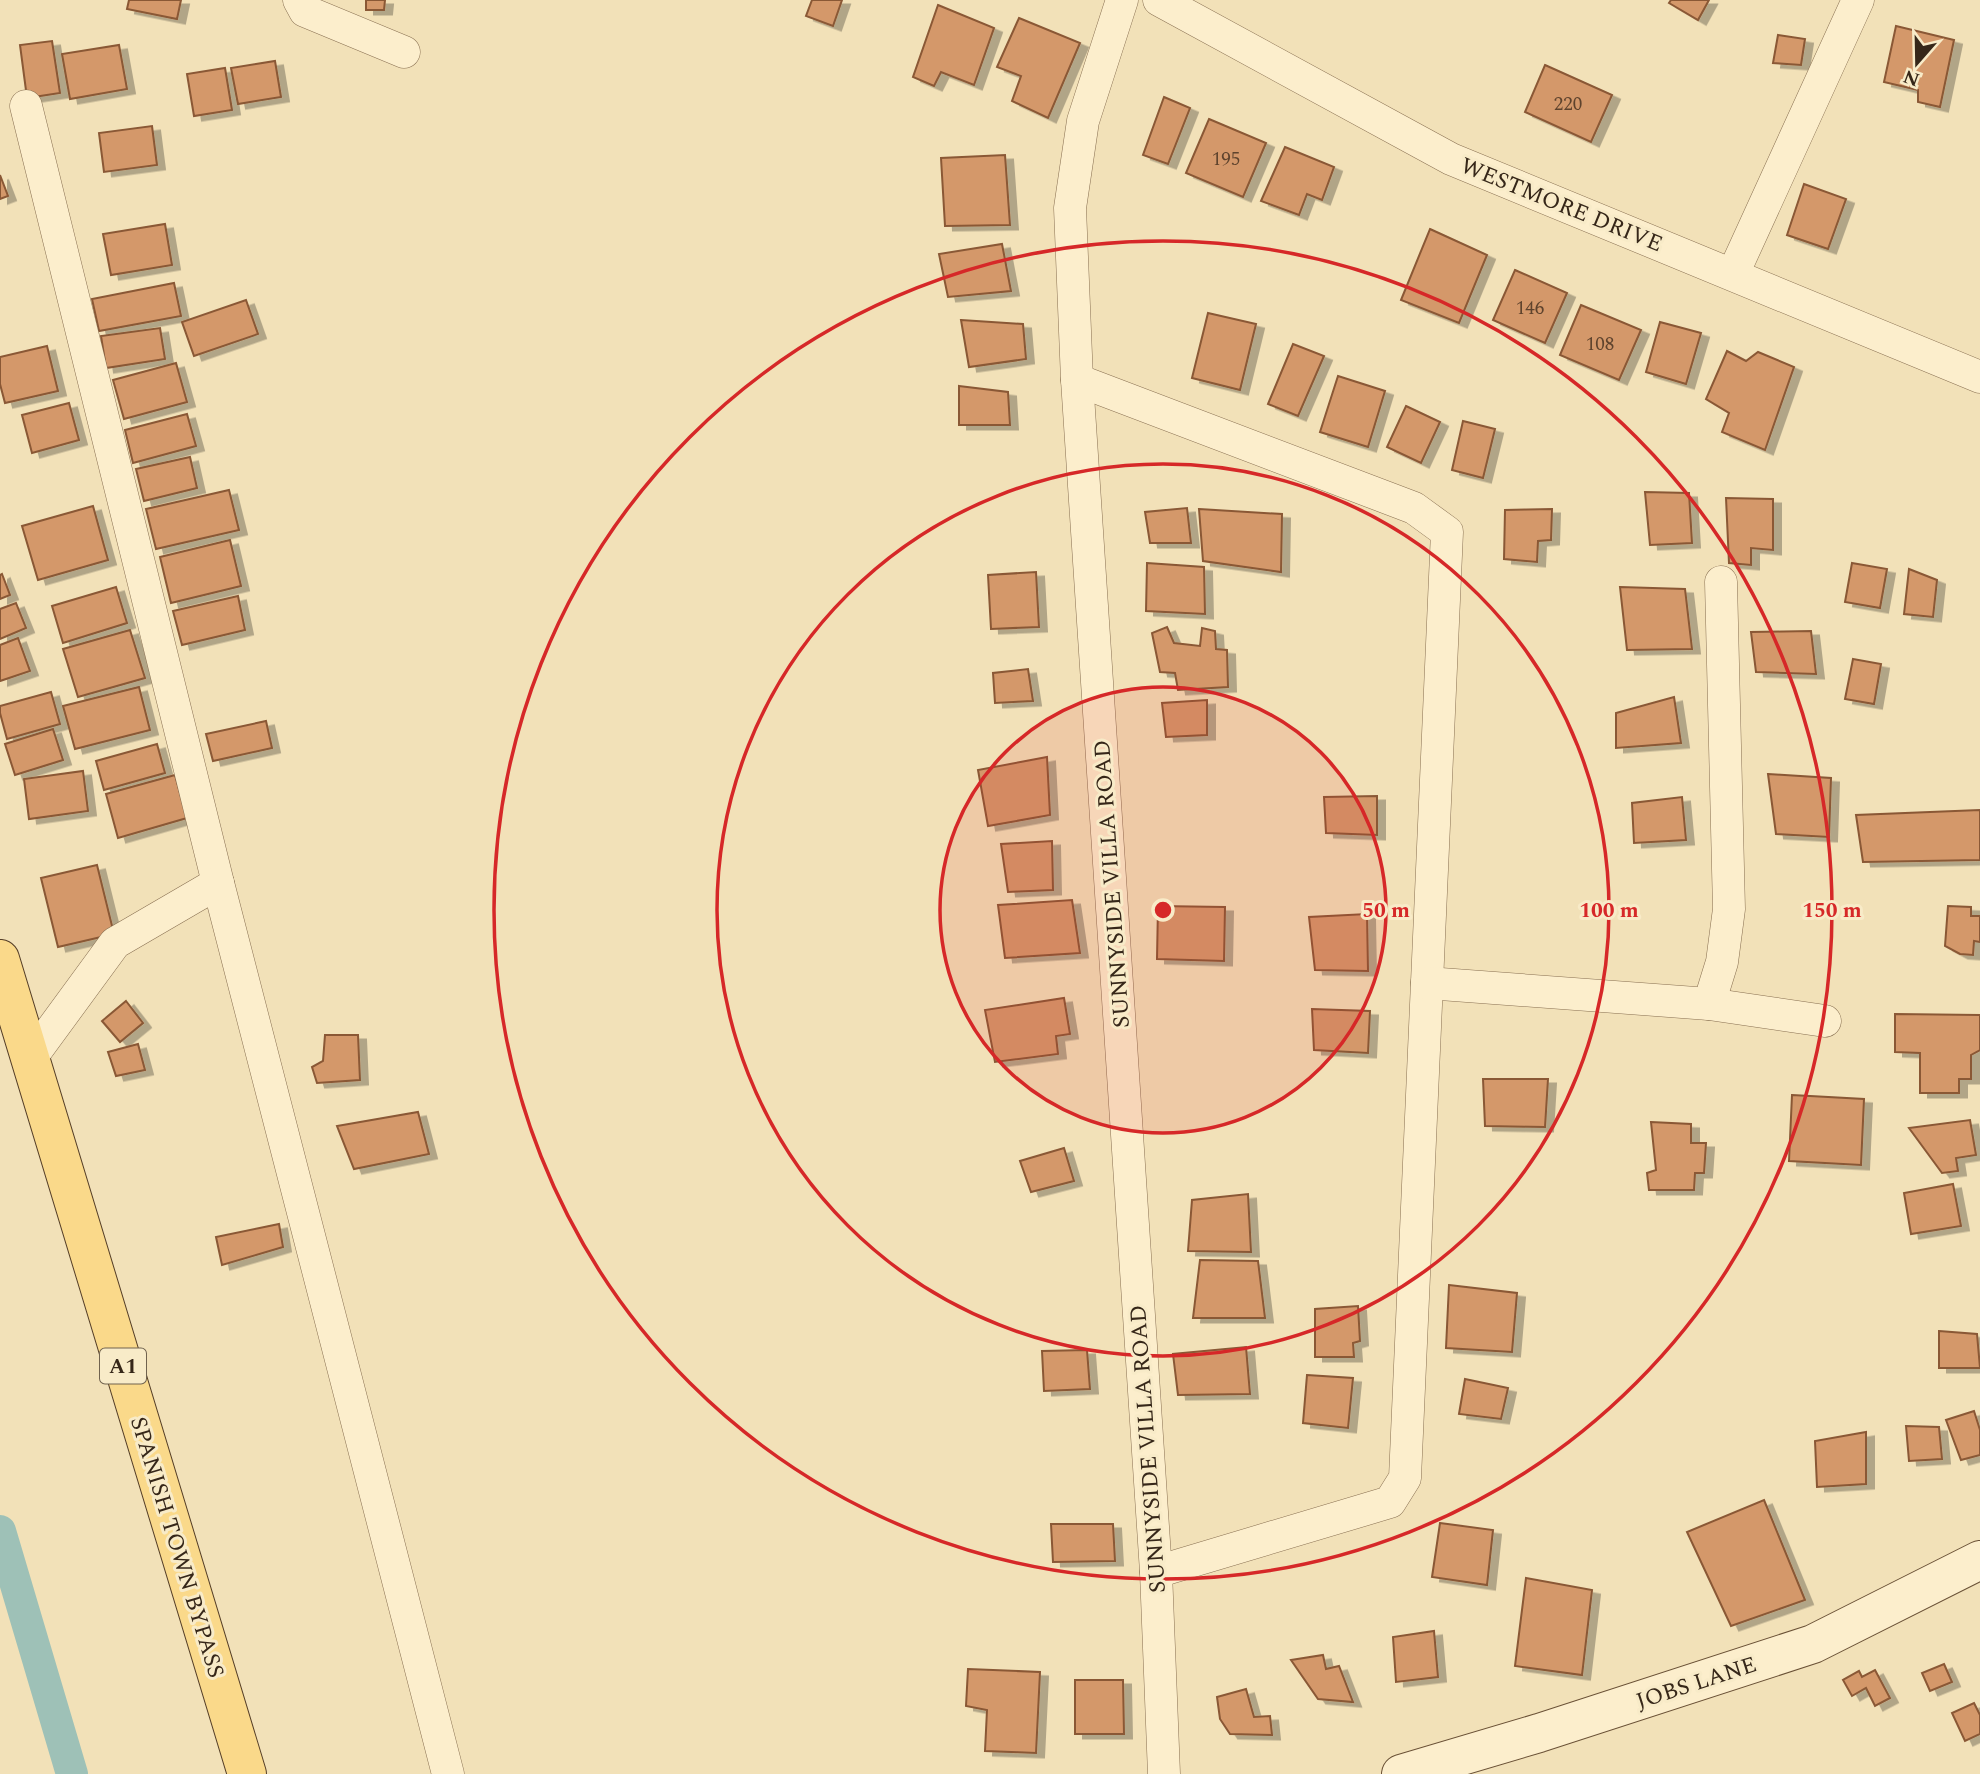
<svg xmlns="http://www.w3.org/2000/svg" width="1980" height="1774" viewBox="0 0 1980 1774" font-family="Spectral,serif">
	<style>
		.lines { fill: none; stroke-linecap: round; stroke-linejoin: round }
		.canal { stroke: #9ec1b7; stroke-width: 32 }
		.building { fill: #d4986a; stroke: #8a5836; stroke-width: 2; filter: url(#shadow) }
		.street-casing { stroke: #897052; stroke-width: 33 }
		.secondary-casing { stroke: #6a5136; stroke-width: 40 }
		.primary-casing { stroke: #553e27; stroke-width: 40 }
		.street { stroke: #fceecc; stroke-width: 32 }
		.secondary { stroke: #fceecc; stroke-width: 38 }
		.primary { stroke: #fad98a; stroke-width: 38 }
		.ring { fill: none; stroke: #d62828; stroke-width: 3.5 }
		.labels { text-anchor: middle; stroke-width: 6; stroke-linejoin: round; paint-order: stroke }
		.number-label { font-size: 19px; fill: #5e432d }
		.shield { fill: #f8ebc8; stroke: #70624e; stroke-width: 2 }
		.shield-label { font-size: 21px; font-weight: bold; fill: #362719 }
		.street-label { font-size: 23px; fill: #362719; stroke: #f8ebc8 }
		.centre { fill: #d62828; stroke: #f8ebc8; stroke-width: 3.5 }
		.ring-label { font-size: 21px; text-anchor: middle; font-weight: bold; fill: #d62828; stroke: #f8ebc8; stroke-width: 6; stroke-linejoin: round; paint-order: stroke }
	</style>
	<defs>
		<filter id="shadow"><feDropShadow dx="8" dy="4.5" stdDeviation="0" flood-color="#0004"/></filter>
	</defs>
	<rect width="100%" height="100%" fill="#f2e1b8"/>
	<g class="lines">
		<polyline class="canal" points="0,1531 72,1774"/>
	</g>
	<g class="building">
		<polygon points="129,0 181,0 177,19 127,9"/>
		<polygon points="366,0 385,0 384,10 366,10"/>
		<polygon points="812,0 842,0 833,26 806,16"/>
		<polygon points="1671,0 1709,0 1698,20 1669,3"/>
		<polygon points="938,5 994,28 974,85 941,72 934,86 913,77"/>
		<polygon points="1019,18 1080,43 1048,118 1012,101 1021,76 997,67"/>
		<polygon points="1896,26 1954,40 1940,107 1918,102 1918,90 1884,82"/>
		<polygon points="1778,35 1805,39 1801,65 1773,63"/>
		<polygon points="52,41 60,93 27,98 20,45"/>
		<polygon points="119,45 127,89 70,99 62,54"/>
		<polygon points="275,61 281,97 238,104 231,68"/>
		<polygon points="1545,65 1612,95 1591,142 1525,112"/>
		<polygon points="225,68 232,110 194,116 187,74"/>
		<polygon points="1164,97 1190,108 1168,164 1143,155"/>
		<polygon points="1209,119 1266,143 1243,197 1186,173"/>
		<polygon points="152,126 157,165 104,172 99,133"/>
		<polygon points="1285,147 1334,167 1322,200 1307,194 1299,215 1261,201"/>
		<polygon points="1005,155 1010,225 945,226 941,158"/>
		<polygon points="0,175 8,196 0,199"/>
		<polygon points="1804,184 1846,199 1828,249 1787,235"/>
		<polygon points="165,224 172,265 111,275 103,234"/>
		<polygon points="1430,229 1487,255 1459,323 1401,300"/>
		<polygon points="1002,244 1011,291 948,297 939,254"/>
		<polygon points="1515,270 1567,293 1545,343 1493,320"/>
		<polygon points="174,283 181,316 99,331 92,299"/>
		<polygon points="246,300 258,334 194,356 182,322"/>
		<polygon points="1581,305 1641,330 1619,380 1560,355"/>
		<polygon points="1208,313 1256,324 1240,390 1192,378"/>
		<polygon points="961,320 1023,324 1026,359 969,367"/>
		<polygon points="1660,322 1701,333 1686,384 1646,372"/>
		<polygon points="160,328 165,359 106,368 101,336"/>
		<polygon points="1293,344 1324,356 1298,416 1268,404"/>
		<polygon points="47,346 58,391 5,403 0,384 0,357"/>
		<polygon points="1727,351 1746,361 1758,352 1794,367 1765,450 1722,432 1729,413 1706,399"/>
		<polygon points="176,363 187,402 124,419 113,380"/>
		<polygon points="1338,376 1385,391 1368,447 1320,432"/>
		<polygon points="959,386 1008,392 1010,425 959,425"/>
		<polygon points="69,403 79,440 32,453 22,415"/>
		<polygon points="1406,406 1440,422 1421,463 1387,447"/>
		<polygon points="187,414 196,446 133,463 125,430"/>
		<polygon points="1463,421 1495,429 1483,478 1452,470"/>
		<polygon points="190,457 197,488 144,501 136,469"/>
		<polygon points="229,490 239,530 156,549 146,509"/>
		<polygon points="1645,492 1689,493 1692,543 1650,545"/>
		<polygon points="1726,498 1773,499 1773,550 1751,548 1751,565 1729,563"/>
		<polygon points="93,506 108,560 38,580 22,526"/>
		<polygon points="1187,508 1191,543 1150,543 1145,512"/>
		<polygon points="1199,509 1282,514 1281,572 1203,561"/>
		<polygon points="1552,509 1551,540 1538,541 1537,562 1504,559 1505,510"/>
		<polygon points="230,540 241,586 171,603 160,557"/>
		<polygon points="1147,563 1204,567 1205,614 1146,611"/>
		<polygon points="1852,563 1887,569 1880,608 1845,602"/>
		<polygon points="1909,569 1937,580 1933,617 1904,614"/>
		<polygon points="1036,572 1039,627 991,629 988,575"/>
		<polygon points="2,574 10,595 0,599 0,575"/>
		<polygon points="116,587 127,623 63,643 52,606"/>
		<polygon points="1620,587 1685,589 1692,649 1627,650"/>
		<polygon points="238,596 245,630 182,645 173,611"/>
		<polygon points="16,603 26,628 0,639 0,609"/>
		<polygon points="1167,627 1174,643 1200,646 1202,628 1215,631 1216,649 1227,650 1228,687 1178,690 1175,673 1160,672 1152,633"/>
		<polygon points="130,630 145,678 78,697 63,649"/>
		<polygon points="1811,631 1816,674 1756,672 1751,632"/>
		<polygon points="18,638 30,671 0,681 0,645"/>
		<polygon points="1853,659 1881,664 1874,704 1845,699"/>
		<polygon points="1028,669 1033,701 995,703 993,673"/>
		<polygon points="139,687 150,730 75,749 63,706"/>
		<polygon points="51,692 60,724 7,739 0,713 0,706"/>
		<polygon points="1674,697 1681,743 1616,748 1616,713"/>
		<polygon points="1207,700 1207,735 1166,737 1162,703"/>
		<polygon points="266,721 272,748 213,761 206,734"/>
		<polygon points="53,729 63,760 15,775 5,744"/>
		<polygon points="157,744 165,773 104,790 96,761"/>
		<polygon points="1047,757 1050,815 988,826 978,770"/>
		<polygon points="83,771 88,811 29,819 24,779"/>
		<polygon points="1768,774 1831,778 1829,837 1776,834"/>
		<polygon points="175,775 187,818 118,838 106,794"/>
		<polygon points="1377,796 1377,835 1326,833 1324,797"/>
		<polygon points="1682,797 1686,840 1634,843 1632,803"/>
		<polygon points="1980,810 1980,860 1863,862 1856,815"/>
		<polygon points="1052,841 1053,890 1008,892 1001,844"/>
		<polygon points="97,865 114,934 58,947 41,878"/>
		<polygon points="1072,900 1080,953 1005,958 998,905"/>
		<polygon points="1158,906 1225,907 1224,961 1157,959"/>
		<polygon points="1948,906 1971,907 1971,916 1980,916 1980,942 1974,941 1973,955 1960,954 1945,946"/>
		<polygon points="1367,914 1368,971 1315,970 1309,917"/>
		<polygon points="1064,998 1070,1034 1056,1036 1058,1054 995,1062 985,1010"/>
		<polygon points="126,1001 143,1023 120,1042 102,1021"/>
		<polygon points="1312,1009 1370,1011 1368,1053 1314,1050"/>
		<polygon points="1895,1014 1980,1015 1980,1050 1971,1055 1971,1079 1959,1079 1959,1093 1920,1093 1920,1053 1895,1052"/>
		<polygon points="325,1035 358,1035 360,1080 317,1083 312,1067 323,1061"/>
		<polygon points="138,1044 145,1070 116,1076 108,1052"/>
		<polygon points="1483,1079 1548,1079 1545,1127 1485,1126"/>
		<polygon points="1792,1095 1864,1099 1861,1165 1789,1161"/>
		<polygon points="418,1112 429,1154 354,1169 337,1126"/>
		<polygon points="1970,1120 1976,1155 1956,1158 1958,1171 1942,1173 1909,1128"/>
		<polygon points="1651,1122 1691,1124 1691,1143 1706,1143 1704,1173 1695,1173 1694,1190 1649,1190 1647,1173 1656,1170"/>
		<polygon points="1064,1148 1074,1181 1031,1192 1020,1161"/>
		<polygon points="1953,1184 1961,1226 1911,1234 1904,1193"/>
		<polygon points="1248,1194 1251,1252 1188,1251 1192,1200"/>
		<polygon points="279,1224 283,1247 222,1265 216,1237"/>
		<polygon points="1200,1260 1258,1261 1265,1318 1193,1318"/>
		<polygon points="1449,1285 1517,1293 1512,1352 1446,1348"/>
		<polygon points="1358,1306 1360,1341 1353,1343 1354,1357 1315,1357 1315,1309"/>
		<polygon points="1939,1331 1977,1334 1980,1368 1939,1368"/>
		<polygon points="1246,1347 1250,1394 1178,1395 1173,1354"/>
		<polygon points="1087,1350 1090,1389 1044,1391 1042,1351"/>
		<polygon points="1307,1375 1353,1378 1348,1428 1303,1423"/>
		<polygon points="1465,1379 1508,1388 1501,1419 1459,1414"/>
		<polygon points="1974,1411 1980,1430 1980,1455 1961,1460 1946,1420"/>
		<polygon points="1906,1426 1939,1427 1942,1459 1909,1461"/>
		<polygon points="1866,1432 1866,1484 1817,1487 1815,1441"/>
		<polygon points="1764,1500 1805,1600 1731,1626 1687,1532"/>
		<polygon points="1440,1523 1493,1530 1487,1585 1432,1577"/>
		<polygon points="1051,1524 1113,1524 1115,1561 1053,1562"/>
		<polygon points="1526,1578 1592,1590 1582,1675 1515,1666"/>
		<polygon points="1434,1631 1438,1677 1396,1682 1393,1637"/>
		<polygon points="1323,1655 1326,1669 1339,1666 1353,1702 1318,1699 1291,1660"/>
		<polygon points="1944,1664 1952,1682 1930,1691 1922,1673"/>
		<polygon points="968,1669 1040,1672 1036,1753 985,1751 987,1710 966,1706"/>
		<polygon points="1875,1670 1890,1698 1875,1706 1866,1688 1852,1696 1843,1680 1859,1671 1862,1677"/>
		<polygon points="1075,1680 1123,1680 1124,1734 1075,1734"/>
		<polygon points="1246,1689 1254,1717 1270,1716 1272,1735 1230,1734 1220,1719 1217,1697"/>
		<polygon points="1974,1703 1980,1715 1980,1734 1965,1741 1952,1713"/>
	</g>
	<g class="lines">
		<g class="street-casing">
			<g id="street">
				<polyline points="299,0 305,11 404,52"/>
				<polyline points="1122,0 1083,121 1070,208 1077,380 1156,1572 1164,1774"/>
				<polyline points="1159,0 1451,159 1980,377"/>
				<polyline points="26,106 218,883 448,1774"/>
				<polyline points="1733,274 1858,0"/>
				<polyline points="1077,380 1414,508 1447,532 1405,1478 1390,1502 1156,1572"/>
				<polyline points="1427,983 1709,1004 1825,1021"/>
				<polyline points="1709,1004 1722,962 1729,909 1721,582"/>
				<polyline points="30,1059 115,943 218,883"/>
			</g>
		</g>
		<g class="secondary-casing">
			<polyline id="secondary" points="1401,1774 1539,1733 1813,1644 1980,1560"/>
		</g>
		<g class="primary-casing">
			<polyline id="primary" points="0,959 247,1774"/>
		</g>
		<use href="#street" class="street"/>
		<use href="#secondary" class="secondary"/>
		<use href="#primary" class="primary"/>
	</g>
	<circle cx="1163" cy="910" r="223" fill="#d62828" fill-opacity=".12"/>
	<g class="ring">
		<circle cx="1163" cy="910" r="223"/>
		<circle cx="1163" cy="910" r="446"/>
		<circle cx="1163" cy="910" r="669"/>
	</g>
	<g class="labels">
		<g class="number-label">
			<text x="1568" y="110">220</text>
			<text x="1226" y="165">195</text>
			<text x="1530" y="314">146</text>
			<text x="1600" y="350">108</text>
		</g>
		<rect class="shield" x="100" y="1348.5" width="46" height="35" rx="5"/>
		<g class="shield-label">
			<text x="123" y="1373">A1</text>
		</g>
		<g class="street-label">
			<text transform="translate(1562 204) rotate(22)" y="8">WESTMORE DRIVE</text>
			<text transform="translate(1111 884) rotate(-94)" y="8">SUNNYSIDE VILLA ROAD</text>
			<text transform="translate(1147 1449) rotate(-94)" y="8">SUNNYSIDE VILLA ROAD</text>
			<text transform="translate(178 1547) rotate(73)" y="8">SPANISH TOWN BYPASS</text>
			<text transform="translate(1696 1682) rotate(-18)" y="8">JOBS LANE</text>
		</g>
	</g>
	<circle cx="1163" cy="910" r="10" class="centre"/>
	<g class="ring-label">
		<text x="1386" y="917">50 m</text>
		<text x="1609" y="917">100 m</text>
		<text x="1832" y="917">150 m</text>
	</g>
	<g transform="translate(1917 63) rotate(200)" stroke="#f8ebc8" stroke-width="5" paint-order="stroke">
	<path d="M0-5L12 26L0 18L-12 26Z" fill="#362719"/>
	<text y="-10" font-size="19" font-weight="bold" text-anchor="middle" fill="#362719">N</text>
	</g>
</svg>
